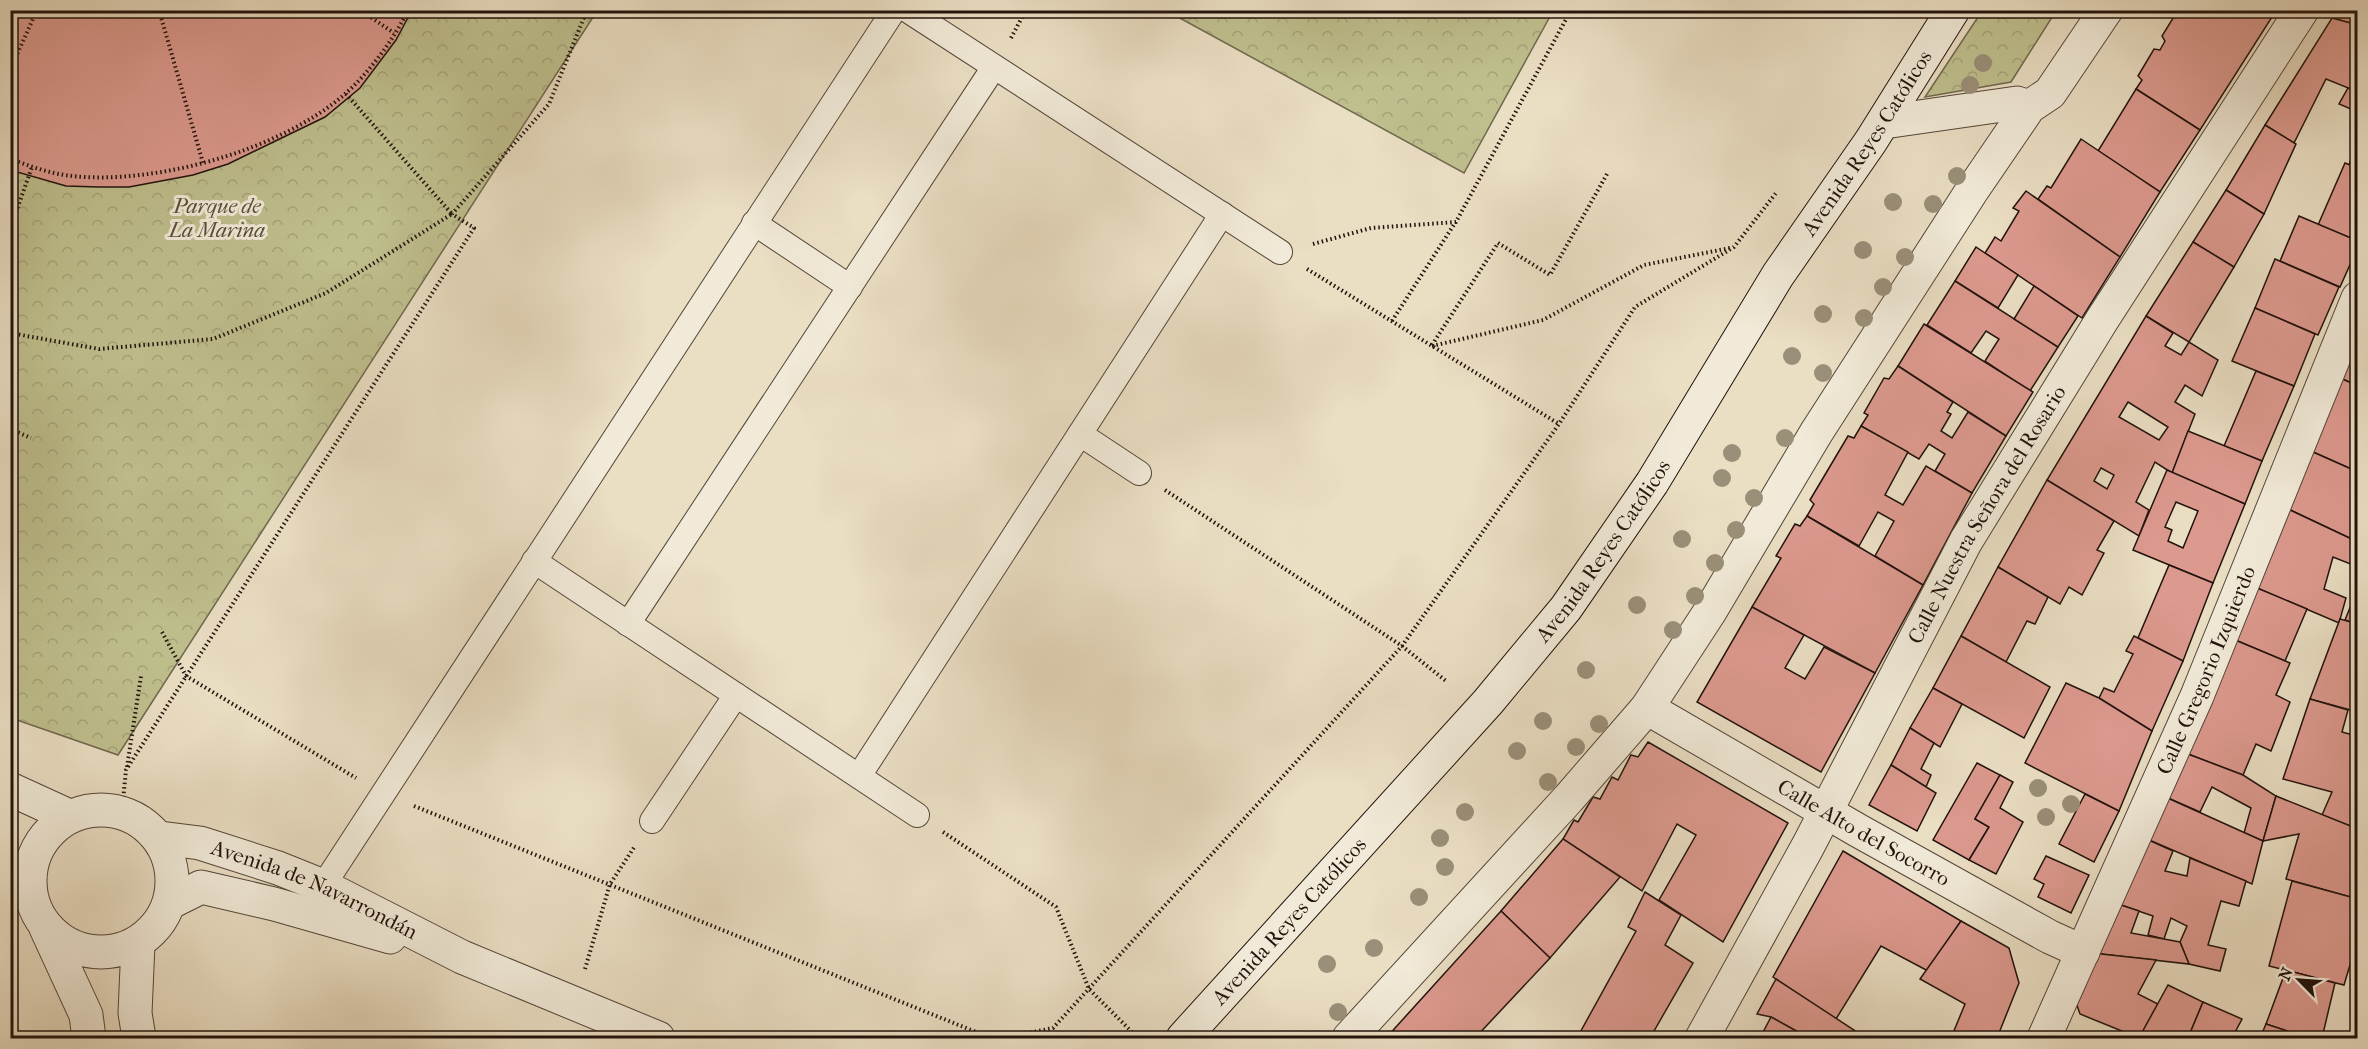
<svg xmlns="http://www.w3.org/2000/svg" width="2368" height="1049" viewBox="0 0 2368 1049" font-family="'IM FELL French Canon',serif">
	<style>
		.forest { fill: url(#forest-crowns); stroke: #70694e; stroke-width: 1.5 }
		.building { fill: #dc998e; stroke: #22130d; stroke-width: 1.5; fill-rule: evenodd }
		.lines { fill: none; stroke-linecap: round; stroke-linejoin: round }
		.lane-casing { stroke: #54463a; stroke-width: 26 }
		.street-casing { stroke: #54463a; stroke-width: 35 }
		.secondary-casing { stroke: #22130d; stroke-width: 35 }
		.path { stroke: #22130d; stroke-width: 4; stroke-dasharray: 1.5 3; stroke-linecap: butt }
		.lane { stroke: #f1ead8; stroke-width: 24 }
		.street { stroke: #f1ead8; stroke-width: 33 }
		.secondary { stroke: #f1ead8; stroke-width: 33 }
		.tree { fill: #9a8f78 }
		.labels { text-anchor: middle; stroke-width: 6; stroke-linejoin: round; paint-order: stroke }
		.street-label { font-size: 21px; fill: #22130d; stroke: #f1ead8 }
		.park-label { font-size: 21px; font-style: italic; fill: #594f3a; stroke: #f1ead8 }
	</style>
	<defs>
		<pattern id="forest-crowns" width="20" height="18" patternUnits="userSpaceOnUse" patternTransform="scale(1.5)"><rect width="20" height="18" fill="#bfbf8e"/><path d="M2 6a3 3 0 1 1 6 0M12 15a3 3 0 1 1 6 0" fill="none" stroke="#a4a379"/></pattern>
	</defs>
	<rect width="100%" height="100%" fill="#eadec3"/>
	<filter id="stains"><feTurbulence type="fractalNoise" baseFrequency=".00333" numOctaves="4"/><feColorMatrix values="0 0 0 0 .2 0 0 0 0 .09 0 0 0 0 .02 0 0 0 .5 -.17"/></filter>
	<radialGradient id="worn" r=".72"><stop offset=".6" stop-color="#630" stop-opacity="0"/><stop offset="1" stop-color="#630" stop-opacity=".3"/></radialGradient>
	<g class="forest">
		<polygon points="11,11 597,11 118,755 11,718"/>
		<polygon points="1167,11 1553,11 1464,173"/>
		<polygon points="1982,11 2056,11 2011,82 1925,97"/>
	</g>
	<g class="building">
		<polygon points="10,10 412,10 396,40 360,88 325,117 228,164 193,175 129,187 99,187 66,186 10,170"/>
		<polygon points="2178,10 2261,10 2272,17 2200,130 2136,89 2142,80 2138,76 2154,49 2160,50 2165,41 2162,36"/>
		<polygon points="2262,10 2276,10 2272,17"/>
		<polygon points="2338,10 2358,10 2358,25 2332,18"/>
		<polygon points="2332,18 2358,25 2358,61 2352,74 2358,77 2358,92 2326,79 2294,143 2265,125"/>
		<polygon points="2348,88 2358,92 2358,112 2339,104"/>
		<polygon points="2136,89 2200,130 2160,192 2098,151"/>
		<polygon points="2265,125 2296,144 2264,214 2226,190"/>
		<polygon points="2358,136 2358,168 2349,165"/>
		<polygon points="2081,139 2160,192 2120,257 2038,199 2047,186 2051,188"/>
		<polygon points="2345,163 2358,168 2358,241 2318,225"/>
		<polygon points="2226,190 2264,214 2234,267 2193,242"/>
		<polygon points="2026,191 2120,257 2082,318 1985,253 1995,237 2001,241 2019,211 2013,208"/>
		<polygon points="2299,216 2358,241 2358,247 2340,287 2280,261"/>
		<polygon points="2193,242 2234,267 2189,342 2146,316"/>
		<polygon points="1976,247 2018,275 1998,308 1955,281"/>
		<polygon points="2275,259 2339,287 2318,335 2255,308"/>
		<polygon points="1955,281 2058,347 2030,391 1985,361 1999,339 1986,331 1971,353 1927,325"/>
		<polygon points="2034,286 2078,316 2058,347 2014,319"/>
		<polygon points="2255,308 2315,334 2294,386 2232,361"/>
		<polygon points="2358,313 2358,386 2338,377"/>
		<path d="M2146,316L2173,333L2165,346L2181,355L2189,342L2218,360L2202,396L2185,385L2175,402L2195,414L2172,473L2155,462L2136,502L2149,510L2139,536L2047,480ZM2128,402L2168,427L2159,440L2119,417ZM2101,468L2114,475L2107,489L2094,481Z"/>
		<polygon points="1924,324 2033,392 2006,436 1898,366"/>
		<polygon points="1898,366 1953,402 1947,412 1951,414 1941,431 1952,438 1968,412 2006,436 1972,493 1935,471 1945,454 1929,444 1919,459 1861,426 1868,415 1864,413 1884,378 1889,379"/>
		<polygon points="2256,371 2294,386 2262,461 2224,446"/>
		<polygon points="2338,377 2358,386 2358,472 2313,452"/>
		<polygon points="1861,426 1908,452 1885,495 1903,505 1926,466 1972,493 1923,585 1875,556 1894,521 1878,512 1859,546 1807,516 1814,504 1810,500 1848,436 1854,438"/>
		<polygon points="2188,431 2262,461 2245,504 2172,473"/>
		<polygon points="2313,452 2358,472 2358,542 2288,509"/>
		<path d="M2167,470L2245,504L2213,583L2133,550ZM2176,502L2198,511L2183,548L2168,541L2172,530L2165,527Z"/>
		<polygon points="2047,480 2114,521 2097,550 2104,553 2082,595 2069,587 2060,604 1998,567"/>
		<polygon points="2288,509 2358,542 2358,567 2333,557 2324,589 2346,598 2339,623 2250,585"/>
		<polygon points="1807,516 1923,585 1875,673 1752,607 1781,558 1776,556 1795,524 1800,526"/>
		<polygon points="2169,565 2213,583 2183,661 2138,638"/>
		<polygon points="1998,567 2048,597 2035,624 2027,621 2006,662 1961,636"/>
		<polygon points="2250,585 2307,609 2285,661 2228,637"/>
		<polygon points="2358,588 2358,624 2345,620"/>
		<polygon points="1752,607 1804,635 1785,668 1805,679 1824,647 1875,673 1821,772 1697,702"/>
		<polygon points="2340,619 2358,624 2358,712 2310,699"/>
		<polygon points="1961,636 2050,687 2024,738 1933,688"/>
		<polygon points="2134,636 2183,661 2152,731 2099,698 2104,688 2114,692 2133,654 2126,651"/>
		<polygon points="2228,637 2290,663 2276,695 2290,702 2271,751 2256,744 2243,775 2180,751"/>
		<polygon points="2066,683 2099,698 2152,731 2119,811 2025,763"/>
		<polygon points="1933,688 1962,704 1940,747 1910,728"/>
		<polygon points="2310,699 2348,710 2342,732 2353,735 2358,722 2358,829 2322,815 2332,792 2283,779"/>
		<polygon points="1910,728 1934,743 1921,769 1931,775 1926,787 1891,765"/>
		<polygon points="1648,742 1788,823 1723,942 1659,900 1696,835 1677,824 1642,891 1563,839 1574,820 1578,822 1593,797 1600,799 1612,777 1618,780 1631,755 1638,757"/>
		<polygon points="2180,751 2243,775 2276,796 2263,841 2244,833 2251,808 2212,787 2200,812 2161,795"/>
		<polygon points="1977,763 2000,775 1975,819 1989,827 1969,860 1933,840"/>
		<polygon points="1891,765 1936,793 1917,831 1869,805"/>
		<polygon points="2000,775 2013,782 2000,808 2023,822 1996,874 1969,860 1989,827 1975,819"/>
		<polygon points="2085,794 2119,811 2094,862 2059,844"/>
		<polygon points="2161,795 2263,841 2252,884 2142,837"/>
		<polygon points="2276,796 2358,829 2358,899 2286,879 2299,834 2263,841"/>
		<polygon points="2142,837 2173,851 2165,871 2187,876 2190,858 2246,881 2239,906 2221,901 2208,945 2226,949 2220,971 2189,964 2180,942 2187,926 2171,918 2164,939 2148,935 2153,916 2115,903"/>
		<polygon points="1563,839 1620,877 1550,958 1501,911"/>
		<polygon points="1843,851 1961,921 1928,971 1881,946 1836,1019 1773,977"/>
		<polygon points="2046,856 2089,875 2071,913 2038,897 2044,884 2034,879"/>
		<polygon points="2292,881 2358,899 2358,938 2344,985 2269,966"/>
		<polygon points="1645,892 1681,915 1665,945 1693,963 1650,1038 1577,1038 1636,931 1628,927"/>
		<polygon points="2115,903 2139,911 2131,933 2180,942 2189,964 2092,953"/>
		<polygon points="1501,911 1550,958 1475,1038 1386,1038"/>
		<polygon points="1961,921 2009,948 2019,983 1997,1038 1951,1038 1965,1004 1920,979"/>
		<polygon points="2092,953 2156,960 2138,994 2158,1004 2139,1038 2080,1014 2073,994"/>
		<polygon points="2286,970 2335,983 2322,1038 2308,1038 2266,1024"/>
		<polygon points="1776,979 1857,1032 1854,1038 1809,1038 1771,1017 1757,1014"/>
		<polygon points="2168,985 2203,1002 2188,1038 2139,1038"/>
		<polygon points="2203,1002 2242,1019 2232,1038 2188,1038"/>
		<polygon points="10,1005 16,1038 10,1038"/>
		<polygon points="1771,1017 1809,1038 1760,1038"/>
		<polygon points="2266,1024 2308,1038 2260,1038"/>
		<polygon points="459,1035 481,1038 458,1038"/>
	</g>
	<g class="lines">
		<g class="lane-casing">
			<g id="lane">
				<polyline points="907,10 1280,252"/>
				<polyline points="754,223 850,287"/>
				<polyline points="1080,434 1139,473"/>
				<polyline points="534,561 917,815"/>
				<polyline points="628,624 994,67"/>
				<polyline points="859,776 1222,214"/>
				<polyline points="652,821 736,695"/>
				<polyline points="323,886 894,10"/>
			</g>
		</g>
		<g class="street-casing">
			<g id="street">
				<polyline points="1884,122 2017,103 2029,107"/>
				<path id="s1" d="M1647,708L1859,831L2050,937L2083,952"/>
				<polyline points="10,789 69,816"/>
				<circle cx="101" cy="881" r="71"/>
				<path id="s2" d="M160,838L200,843L278,868L323,886L462,957L658,1038"/>
				<polyline points="171,902 201,887 274,904 390,937"/>
				<polyline points="46,928 86,1015 89,1038"/>
				<polyline points="138,944 135,1013 139,1038"/>
				<polyline points="1349,1038 1569,798 1647,708 1709,613 1816,433 1971,192 2029,107 2050,93 2106,10"/>
				<path id="s3" d="M1702,1038L1808,846L1966,541L2102,320L2302,10"/>
				<path id="s4" d="M2044,1038L2197,696L2358,298"/>
			</g>
		</g>
		<g class="secondary-casing">
			<g id="secondary">
				<path id="s5" d="M1183,1038L1488,702L1566,608L1652,483L1778,275L1871,141L1953,10"/>
			</g>
		</g>
		<g class="path">
			<polyline points="159,10 203,163"/>
			<polyline points="360,10 394,33"/>
			<polyline points="1011,38 1026,10"/>
			<polyline points="10,70 37,10"/>
			<path d="M10,159C30,166 51,174 72,176C156,185 281,150 345,94C368,74 395,38 408,10"/>
			<polyline points="10,229 32,167"/>
			<polyline points="1313,244 1371,228 1456,222 1571,10"/>
			<polyline points="1307,269 1559,424"/>
			<polyline points="1392,321 1455,223"/>
			<polyline points="10,333 99,349 213,339 326,293 452,214 346,94"/>
			<polyline points="1432,345 1498,243 1550,275 1607,174"/>
			<polyline points="1432,346 1543,320 1644,265 1730,248"/>
			<polyline points="10,429 31,438"/>
			<polyline points="1165,490 1402,646 1446,681"/>
			<polyline points="162,632 186,676 356,778"/>
			<polyline points="127,767 141,676"/>
			<polyline points="414,806 991,1038"/>
			<polyline points="122,811 126,770 474,228 452,214 549,104 587,10"/>
			<polyline points="943,832 1056,907 1089,989 1138,1038"/>
			<polyline points="585,969 610,884 635,846"/>
			<polyline points="1004,1038 1053,1028 1402,646 1559,424 1635,307 1734,247 1776,193"/>
		</g>
		<use href="#lane" class="lane"/>
		<use href="#street" class="street"/>
		<use href="#secondary" class="secondary"/>
	</g>
	<g class="tree">
		<circle cx="1983" cy="63" r="9"/>
		<circle cx="1970" cy="85" r="9"/>
		<circle cx="1957" cy="176" r="9"/>
		<circle cx="1893" cy="202" r="9"/>
		<circle cx="1933" cy="204" r="9"/>
		<circle cx="1863" cy="250" r="9"/>
		<circle cx="1905" cy="257" r="9"/>
		<circle cx="1883" cy="287" r="9"/>
		<circle cx="1823" cy="314" r="9"/>
		<circle cx="1864" cy="318" r="9"/>
		<circle cx="1792" cy="356" r="9"/>
		<circle cx="1823" cy="373" r="9"/>
		<circle cx="1785" cy="438" r="9"/>
		<circle cx="1732" cy="453" r="9"/>
		<circle cx="1722" cy="478" r="9"/>
		<circle cx="1754" cy="498" r="9"/>
		<circle cx="1736" cy="530" r="9"/>
		<circle cx="1682" cy="539" r="9"/>
		<circle cx="1715" cy="563" r="9"/>
		<circle cx="1695" cy="596" r="9"/>
		<circle cx="1637" cy="605" r="9"/>
		<circle cx="1673" cy="630" r="9"/>
		<circle cx="1586" cy="670" r="9"/>
		<circle cx="1543" cy="721" r="9"/>
		<circle cx="1599" cy="724" r="9"/>
		<circle cx="1576" cy="747" r="9"/>
		<circle cx="1517" cy="751" r="9"/>
		<circle cx="1548" cy="782" r="9"/>
		<circle cx="2038" cy="788" r="9"/>
		<circle cx="2071" cy="804" r="9"/>
		<circle cx="1465" cy="812" r="9"/>
		<circle cx="2046" cy="817" r="9"/>
		<circle cx="1440" cy="838" r="9"/>
		<circle cx="1445" cy="867" r="9"/>
		<circle cx="1419" cy="897" r="9"/>
		<circle cx="1374" cy="948" r="9"/>
		<circle cx="1327" cy="964" r="9"/>
		<circle cx="1338" cy="1012" r="9"/>
	</g>
	<g class="labels">
		<g class="street-label">
			<text dy="7" stroke="none"><textPath href="#s5" startOffset="1130">Avenida Reyes Católicos</textPath></text>
			<text dy="7" stroke="none"><textPath href="#s3" startOffset="596">Calle Nuestra Señora del Rosario</textPath></text>
			<text dy="7" stroke="none"><textPath href="#s5" startOffset="644">Avenida Reyes Católicos</textPath></text>
			<text dy="7" stroke="none"><textPath href="#s4" startOffset="402">Calle Gregorio Izquierdo</textPath></text>
			<text dy="7" stroke="none"><textPath href="#s1" startOffset="250">Calle Alto del Socorro</textPath></text>
			<text dy="7" stroke="none"><textPath href="#s2" startOffset="164">Avenida de Navarrondán</textPath></text>
			<text dy="7" stroke="none"><textPath href="#s5" startOffset="158">Avenida Reyes Católicos</textPath></text>
		</g>
		<g class="park-label">
			<text x="217" y="213">Parque de<tspan x="217" dy="24">La Marina</tspan></text>
		</g>
	</g>
	<rect width="2368" height="1049" fill="none" stroke="#eadec3" stroke-width="36"/>
	<rect x="12" y="12" width="2344" height="1025" fill="none" stroke="#22130d" stroke-width="3"/>
	<rect x="18" y="18" width="2332" height="1013" fill="none" stroke="#22130d" stroke-width="1.5"/>
	<g transform="translate(2299 980) rotate(295)" stroke="#f1ead8" stroke-width="4.5" paint-order="stroke">
	<path d="M0-4.5L10 22L0 15L-10 22Z" fill="#22130d"/>
	<text y="-9" font-size="16" font-weight="bold" text-anchor="middle" fill="#22130d">N</text>
	</g>
	<rect width="100%" height="100%" filter="url(#stains)"/>
	<rect width="100%" height="100%" fill="url(#worn)"/>
</svg>
